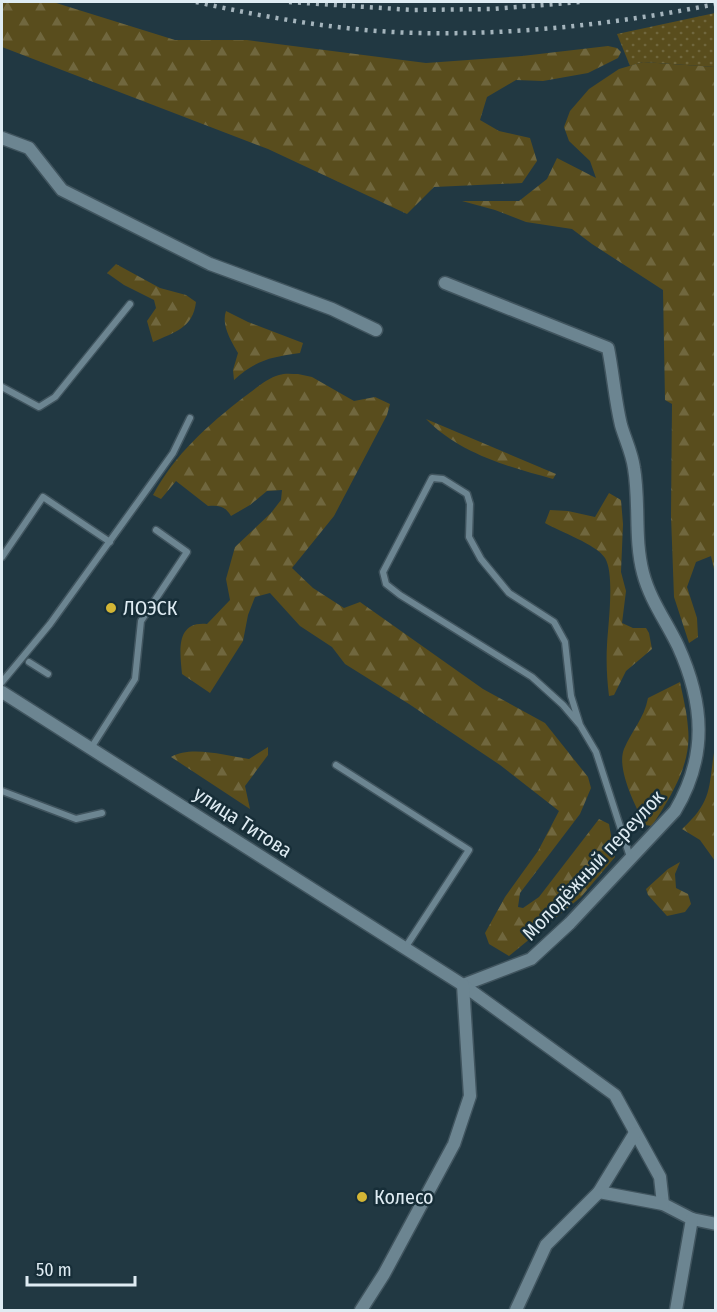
<svg xmlns="http://www.w3.org/2000/svg" width="717" height="1312" viewBox="0 0 717 1312" font-family="'Fira Sans Condensed',sans-serif">
	<style>
		.grass { fill: url(#grass-dots) }
		.forest { fill: url(#forest-firs) }
		.lines { fill: none; stroke-linecap: round; stroke-linejoin: round }
		.lane-casing { stroke: #40545e; stroke-width: 9 }
		.street-casing { stroke: #40545e; stroke-width: 15 }
		.lane { stroke: #6c8591; stroke-width: 6 }
		.street { stroke: #6c8591; stroke-width: 12 }
		.rail { stroke: #a4b4bc; stroke-width: 4.5; stroke-dasharray: 3 6; stroke-linecap: butt }
		.poi-dot { fill: #d4b635; stroke: #172e38; stroke-width: 2 }
		.labels { text-anchor: middle; stroke-width: 5; stroke-linejoin: round; paint-order: stroke }
		.poi-label { font-size: 20px; fill: #dfecf3; stroke: #172e38; text-anchor: start }
		.street-label { font-size: 20px; fill: #dfecf3; stroke: #172e38 }
	</style>
	<defs>
		<pattern id="grass-dots" width="8" height="8" patternUnits="userSpaceOnUse" patternTransform="scale(1.5)"><rect width="8" height="8" fill="#594d1d"/><path d="M2 2h.1M6 6h.1" fill="none" stroke="#70673e" stroke-width="1.8" stroke-linecap="round"/></pattern>
		<pattern id="forest-firs" width="22" height="20" patternUnits="userSpaceOnUse" patternTransform="scale(1.5)"><rect width="22" height="20" fill="#594d1d"/><path d="M5 1l3.5 6h-7zM16 11l3.5 6h-7z" fill="#70673e"/></pattern>
	</defs>
	<rect width="100%" height="100%" fill="#213842"/>
	<polygon class="grass" points="715,13 715,67 643,62 630,66 617,34"/>
	<g class="forest">
		<polygon points="2,2 53,2 175,40 247,40 426,63 522,56 608,46 617,48 621,52 618,58 588,73 543,81 516,80 487,97 480,120 499,131 530,138 537,161 522,183 434,187 407,214 268,149 2,47"/>
		<polygon points="643,62 715,67 716,578 711,556 696,562 687,587 697,618 698,637 689,643 674,597 671,516 672,404 665,400 663,290 592,244 572,229 526,222 495,210 462,201 519,201 547,179 557,158 596,178 590,161 569,141 564,127 570,111 589,89 619,69"/>
		<path d="M116,264L160,288L186,295L196,302C193,328 175,332 153,342L147,321L156,308L154,300L124,285L107,273Z"/>
		<path d="M226,311L248,322L303,343L300,353C271,357 256,360 234,380L233,370L238,353C231,341 221,325 226,311Z"/>
		<path d="M298,374L312,377L354,401L375,397L390,404L387,415L334,516L292,568L313,588L344,608L360,602L483,689L545,723L588,777L591,788L580,814L520,893L518,907L523,908L539,897L599,819L609,824L615,857L581,897L509,956L489,944L485,933L505,897L538,851L559,811L500,765L409,704L345,664L332,647L300,626L270,593L255,597L248,615L243,641L210,693L182,674C180,652 175,621 207,624L230,600L226,579L235,547L271,513L281,500L282,490L267,491L250,505L231,516C225,506 219,505 208,506L176,481L161,499L153,495C175,454 208,425 244,397C254,390 267,378 279,375C285,373 292,374 298,374Z"/>
		<path d="M426,419L556,474L553,479C508,467 459,453 426,419Z"/>
		<path d="M609,493L621,500L623,524L621,572L626,591L622,623L633,628H646L649,633L652,649L626,671L614,695L609,696C607,679 606,662 607,645C608,626 615,574 605,558C596,544 560,532 545,523L550,510L568,511L595,517Z"/>
		<path d="M680,682C683,697 687,712 688,728C692,764 671,796 652,826L645,825C636,807 616,769 624,749C632,730 644,719 648,698Z"/>
		<path d="M268,747V755L245,786L250,809L171,757C191,745 227,756 249,759Z"/>
		<path d="M715,747L716,861H715L700,840L682,829C714,800 708,786 715,747Z"/>
		<polygon points="680,862 675,874 676,888 688,894 691,904 685,912 667,916 648,895 646,889 668,869"/>
	</g>
	<g class="lines">
		<g class="lane-casing">
			<g id="lane">
				<polyline points="2,387 39,407 55,397 130,304"/>
				<polyline points="2,557 43,497 110,542"/>
				<polyline points="29,662 48,674"/>
				<polyline points="2,682 50,624 143,495 173,453 190,418"/>
				<polyline points="580,725 571,696 565,642 554,622 509,593 481,559 469,537 470,504 467,494 443,479 432,478 383,572 386,584 400,595 532,677 563,705 580,725 596,752 630,857"/>
				<polyline points="91,748 135,679 141,621 187,552 156,530"/>
				<polyline points="336,765 469,850 405,948"/>
				<polyline points="2,791 76,819 102,813"/>
			</g>
		</g>
		<g class="street-casing">
			<g id="street">
				<polyline points="2,138 29,148 62,190 210,264 332,309 376,330"/>
				<path d="M445,283L608,348C613,373 615,400 621,425C625,439 632,453 634,468C640,503 634,539 643,573C650,600 666,621 678,646C704,703 708,756 675,811L570,923L531,959L463,985"/>
				<polyline points="2,692 463,985 615,1095 660,1177 663,1204 692,1219 716,1224"/>
				<polyline points="635,1133 599,1192 663,1204"/>
				<polyline points="361,1310 384,1274 454,1144 470,1096 463,985"/>
				<polyline points="516,1310 546,1245 599,1192"/>
				<polyline points="676,1310 692,1219"/>
			</g>
		</g>
		<use href="#lane" class="lane"/>
		<use href="#street" class="street"/>
		<g class="rail">
			<path d="M196,2C269,18 342,31 417,33C517,35 617,24 716,4"/>
			<polyline points="289,2 413,10 492,9 581,2"/>
		</g>
	</g>
	<g class="poi-dot">
		<circle cx="111" cy="608" r="6"/>
		<circle cx="362" cy="1197" r="6"/>
	</g>
	<g class="labels">
		<g class="poi-label">
			<text x="123" y="615">ЛОЭСК</text>
			<text x="374" y="1204">Колесо</text>
		</g>
		<g class="street-label">
			<text transform="translate(243 822) rotate(33)" y="7">улица Титова</text>
			<text transform="translate(593 865) rotate(-47)" y="7">Молодёжный переулок</text>
		</g>
	</g>
	<rect width="717" height="1312" fill="none" stroke="#dfecf3" stroke-width="6"/>
	<path d="M27 1276v9h108v-9" fill="none" stroke="#dfecf3" stroke-width="3"/>
	<text x="36" y="1276" font-size="18" fill="#dfecf3" stroke="#172e38" stroke-width="4.5" paint-order="stroke">50 m</text>
</svg>
